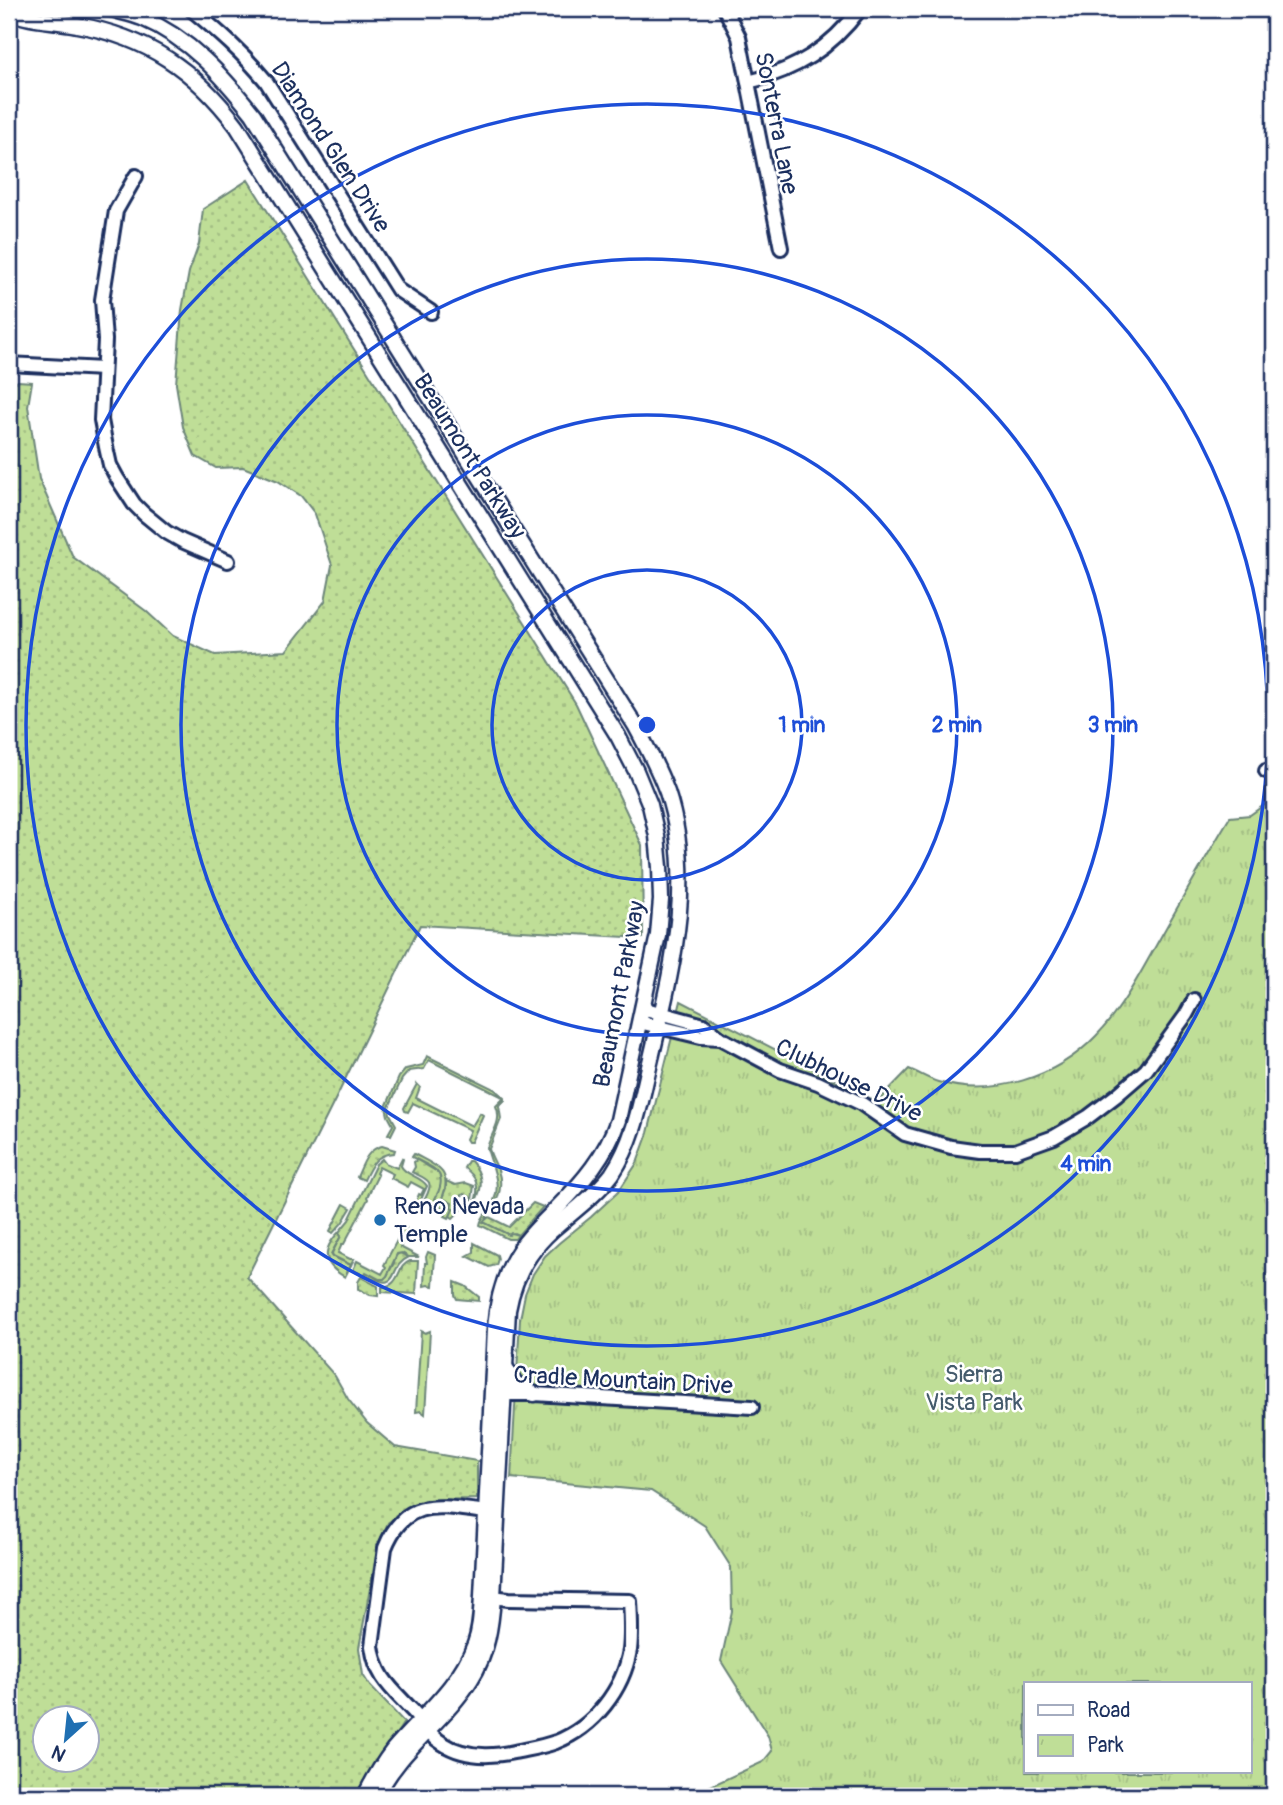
<svg xmlns="http://www.w3.org/2000/svg" width="1283" height="1805" viewBox="0 0 1283 1805" font-family="Pangolin,sans-serif">
	<style>
		.grass { fill: url(#grass-dots); stroke: #6d867a; stroke-width: 2; fill-rule: evenodd }
		.park { fill: url(#park-tufts); stroke: #6d867a; stroke-width: 2; fill-rule: evenodd }
		.garden { fill: #bfde97; stroke: #6d867a; stroke-width: 2 }
		.lines { fill: none; stroke-linecap: round; stroke-linejoin: round }
		.minor-casing { stroke: #1b2f5e; stroke-width: 18 }
		.tertiary-casing { stroke: #1b2f5e; stroke-width: 19 }
		.minor { stroke: #fff; stroke-width: 12 }
		.tertiary { stroke: #fff; stroke-width: 14 }
		.ring { fill: none; stroke: #1d4ed8; stroke-width: 3.5 }
		.poi-dot { fill: #1f6fb2; stroke: #fff; stroke-width: 2.5 }
		.labels { text-anchor: middle; stroke-width: 5; stroke-linejoin: round; paint-order: stroke }
		.street-label { font-size: 24px; fill: #1b2f5e; stroke: #fff }
		.poi-label { font-size: 24px; fill: #1b2f5e; stroke: #fff; text-anchor: start }
		.park-label { font-size: 24px; fill: #445b6c; stroke: #fff }
		.centre { fill: #1d4ed8; stroke: #fff; stroke-width: 3.5 }
		.ring-label { font-size: 21px; text-anchor: middle; font-weight: bold; fill: #1d4ed8; stroke: #fff; stroke-width: 5; stroke-linejoin: round; paint-order: stroke }
	</style>
	<defs>
		<pattern id="grass-dots" width="8" height="8" patternUnits="userSpaceOnUse" patternTransform="scale(1.75)"><rect width="8" height="8" fill="#bfde97"/><path d="M2 2h.1M6 6h.1" fill="none" stroke="#a4bf85" stroke-width="1.8" stroke-linecap="round"/></pattern>
		<pattern id="park-tufts" width="24" height="20" patternUnits="userSpaceOnUse" patternTransform="scale(1.75)"><rect width="24" height="20" fill="#bfde97"/><path d="M3 7l-1-3M5 7V3M7 7l1-3M15 17l-1-3M17 17v-4M19 17l1-3" fill="none" stroke="#a4bf85"/></pattern>
	</defs>
	<rect width="100%" height="100%" fill="#fff"/>
	<filter id="ink" filterUnits="userSpaceOnUse"><feTurbulence type="fractalNoise" baseFrequency=".0143" numOctaves="2"/><feDisplacementMap in="SourceGraphic" scale="14" xChannelSelector="R" yChannelSelector="G"/><feConvolveMatrix kernelMatrix="1 2 1 2 8 2 1 2 1" color-interpolation-filters="sRGB"/></filter>
	<g filter="url(#ink)">
		<g class="grass">
			<path d="M248,180L576,704L642,845L643,938L420,925L338,1094L247,1277L335,1376L348,1399L367,1423L395,1447L477,1461V1499L424,1500L402,1512L388,1523L378,1545L359,1648L363,1675L370,1686L404,1722L357,1796H9V386L18,381L32,382L28,406L39,479L73,557L146,611L173,636L215,655L286,651L325,601L332,565L315,514L301,496L278,481L243,467L216,468L195,456L183,427L176,384L182,310L189,272L199,244L203,209ZM46,1717H88V1759H46Z"/>
			<path d="M382,1146L395,1150L394,1153C376,1154 371,1165 364,1180L357,1177C363,1164 367,1149 382,1146Z"/>
			<path d="M417,1160L439,1173L442,1185L435,1199L450,1207L448,1210L425,1199C435,1180 428,1180 412,1172L415,1167L414,1162Z"/>
			<polygon points="446,1181 455,1185 466,1183 474,1186 472,1200 470,1197 464,1194 456,1199 456,1206 461,1210 453,1218 450,1216 453,1209 442,1198 446,1188"/>
			<polygon points="533,1203 543,1207 518,1235 514,1233 509,1235 483,1222 489,1217 509,1227"/>
			<polygon points="344,1204 351,1208 342,1223 333,1233 330,1231"/>
			<path d="M339,1232L341,1236L331,1254L333,1257L351,1265L345,1277C323,1265 321,1250 339,1232Z"/>
			<polygon points="474,1243 497,1255 498,1259 496,1265 489,1267 467,1256 474,1252"/>
			<polygon points="428,1252 435,1255 433,1286 428,1285 424,1286 425,1263 427,1263 426,1257"/>
			<path d="M400,1253L409,1257C385,1268 404,1294 364,1275L365,1272L379,1279L387,1276L394,1263L395,1256Z"/>
			<path d="M410,1261H418L416,1294L382,1292V1287C402,1285 395,1267 410,1261Z"/>
			<polygon points="361,1277 378,1286 378,1296 370,1295 358,1289 358,1282"/>
			<polygon points="455,1282 465,1286 479,1297 479,1301 457,1299 455,1295"/>
		</g>
		<path class="park" d="M1274,798V1796H689L763,1762L772,1751L768,1736L721,1661L732,1611L731,1567L705,1526L651,1491L511,1478L520,1319L525,1294L533,1274L545,1256L559,1243L591,1217L618,1192L637,1163L648,1133L681,1001L877,1102L909,1069C919,1073 928,1079 938,1082C993,1098 1057,1077 1096,1036C1124,1007 1143,968 1163,933C1185,894 1207,855 1230,817L1250,815ZM1026,1684H1250V1772H1026Z"/>
		<g class="garden">
			<path d="M427,1056L494,1089L505,1098V1100L499,1106L501,1119L489,1149C491,1156 495,1163 498,1170C505,1190 495,1207 483,1222L509,1235L511,1233L518,1235L515,1239H508L480,1225C481,1217 487,1213 492,1205C503,1184 492,1168 487,1148C491,1133 503,1122 496,1106L503,1099L501,1096L429,1060L424,1069L409,1071L402,1079L389,1107L390,1114L396,1125L391,1135L388,1134L393,1125L388,1116L386,1107L399,1077L406,1069L423,1065Z"/>
			<polygon points="417,1084 420,1087 416,1098 472,1126 480,1113 483,1115 471,1142 468,1142 466,1139 470,1130 413,1103 408,1112 405,1111 404,1108"/>
			<path d="M414,1154C434,1165 454,1170 442,1198L452,1203L451,1208L453,1209L449,1218L445,1216L449,1207L435,1199C450,1171 434,1169 412,1157Z"/>
			<path d="M402,1158L403,1159L401,1166C406,1176 421,1176 427,1186L416,1211L415,1210L413,1214L411,1213L419,1194L421,1195L424,1189L411,1182L408,1187L391,1178L393,1174L379,1167L376,1173L378,1175L367,1197L368,1199L344,1244H342L338,1253L350,1259H354L351,1265L333,1256L332,1253L341,1236L339,1232L349,1220L376,1164L382,1159L385,1163L397,1168Z"/>
			<path d="M468,1161H471C482,1173 484,1187 475,1202C480,1187 477,1176 464,1168Z"/>
			<polygon points="404,1227 406,1228 407,1231 400,1247 419,1257 409,1257 402,1253 397,1254 387,1276 384,1279 379,1279 366,1272 364,1275 353,1270 357,1261 382,1274 386,1267 384,1265"/>
			<polygon points="421,1331 425,1333 430,1331 425,1414 421,1411 416,1412"/>
		</g>
		<g class="lines">
			<g class="minor-casing">
				<g id="minor">
					<path d="M191,9C219,32 243,53 266,81L398,290L431,312"/>
					<polyline points="725,9 739,37 781,248"/>
					<path d="M748,82C796,70 830,49 860,9"/>
					<polyline points="136,176 116,211 102,300 105,340 101,420 106,447 110,465 117,478 134,504 144,514 166,532 182,541 228,561"/>
					<polyline points="9,364 103,369"/>
					<polyline points="1266,771 1274,770"/>
					<polyline points="642,1008 704,1025 720,1038"/>
					<polyline points="639,1022 701,1037 720,1038 780,1070 818,1083 862,1104 905,1134 951,1147 980,1151 1015,1151 1054,1137 1088,1117 1117,1095 1146,1070 1186,1015 1194,1000"/>
					<polyline points="494,1394 534,1394 752,1407"/>
					<path d="M483,1596L509,1599L630,1601C631,1617 632,1634 630,1650C623,1690 594,1727 556,1742C542,1747 528,1749 514,1752C490,1757 463,1757 442,1743C427,1734 422,1719 410,1708C390,1687 376,1676 372,1646L385,1548C406,1495 441,1507 487,1512"/>
				</g>
			</g>
			<g class="tertiary-casing">
				<g id="tertiary">
					<path d="M111,9C121,12 132,14 142,18C189,38 222,75 253,114L635,725C647,747 658,768 667,792C696,879 672,968 652,1054C642,1095 636,1138 612,1174C597,1194 576,1209 558,1225C531,1247 514,1276 508,1310L493,1597C491,1626 487,1654 471,1679C444,1722 399,1749 377,1796"/>
					<path d="M9,12C31,21 54,20 77,25C147,37 195,70 237,126L618,736L636,771L650,805L657,836L660,867L661,900L658,935L618,1120C606,1155 583,1182 557,1208C545,1221 531,1233 521,1248C504,1273 497,1300 495,1329L482,1596C481,1612 481,1628 475,1644C459,1687 422,1716 393,1750C382,1764 373,1780 365,1796"/>
					<polyline points="506,1368 515,1383 534,1394"/>
				</g>
			</g>
			<use href="#minor" class="minor"/>
			<use href="#tertiary" class="tertiary"/>
		</g>
	</g>
	<g class="ring">
		<circle cx="647" cy="725" r="155"/>
		<circle cx="647" cy="725" r="310"/>
		<circle cx="647" cy="725" r="466"/>
		<circle cx="647" cy="725" r="621"/>
	</g>
	<circle class="poi-dot" cx="380" cy="1220" r="7"/>
	<g class="labels">
		<g class="street-label">
			<text transform="translate(777 123) rotate(79)" y="8">Sonterra Lane</text>
			<text transform="translate(331 147) rotate(57)" y="8">Diamond Glen Drive</text>
			<text transform="translate(470 456) rotate(58)" y="8">Beaumont Parkway</text>
			<text transform="translate(619 994) rotate(-79)" y="8">Beaumont Parkway</text>
			<text transform="translate(849 1080) rotate(26)" y="8">Clubhouse Drive</text>
			<text transform="translate(623 1380) rotate(3)" y="8">Cradle Mountain Drive</text>
		</g>
		<g class="poi-label">
			<text x="394" y="1214">Reno Nevada<tspan x="394" dy="28">Temple</tspan></text>
		</g>
		<g class="park-label">
			<text x="974" y="1382">Sierra<tspan x="974" dy="28">Vista Park</tspan></text>
		</g>
	</g>
	<circle cx="647" cy="725" r="10" class="centre"/>
	<g class="ring-label">
		<text x="802" y="732">1 min</text>
		<text x="957" y="732">2 min</text>
		<text x="1113" y="732">3 min</text>
		<text x="1086" y="1171">4 min</text>
	</g>
	<rect width="1283" height="1805" fill="none" stroke="#fff" stroke-width="35"/>
	<rect x="18" y="18" width="1248" height="1770" fill="none" stroke="#1b2f5e" stroke-width="2.5" filter="url(#ink)"/>
	<rect x="1024" y="1682" width="228" height="91" fill="#ffffff" stroke="#a4acbf" stroke-width="2"/>
	<rect x="1038" y="1705" width="35" height="10" fill="#ffffff" stroke="#a4acbf" stroke-width="2"/>
	<text x="1087" y="1717" font-size="21" fill="#1b2f5e">Road</text>
	<rect x="1038" y="1735" width="35" height="21" fill="url(#park-tufts)" stroke="#a4acbf" stroke-width="2"/>
	<text x="1087" y="1752" font-size="21" fill="#1b2f5e">Park</text>
	<g transform="translate(66 1739) rotate(207)"><circle r="33" fill="#ffffff" stroke="#a4acbf" stroke-width="2"/>
	<path d="M0-5L12 26L0 18L-12 26Z" fill="#1f6fb2"/>
	<text y="-10" font-size="19" font-weight="bold" text-anchor="middle" fill="#1b2f5e">N</text>
	</g>
</svg>
